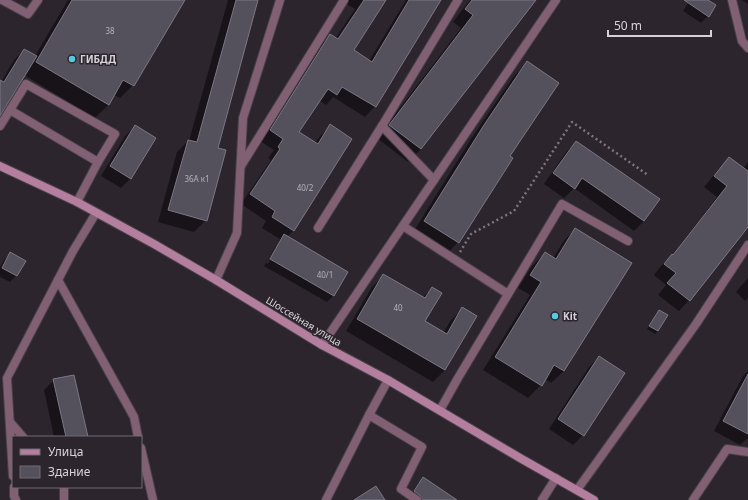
<svg xmlns="http://www.w3.org/2000/svg" width="748" height="500" viewBox="0 0 748 500" font-family="'Noto Sans',sans-serif">
	<style>
		.shadow { fill: #0007; fill-rule: evenodd }
		.building { fill: #54505c; stroke: #7b7784 }
		.lines { fill: none; stroke-linecap: round; stroke-linejoin: round }
		.lane-casing { stroke: #484149; stroke-width: 10 }
		.secondary-casing { stroke: #484149; stroke-width: 10 }
		.path { stroke: #7d767e; stroke-width: 2.5; stroke-dasharray: 2 3; stroke-linecap: butt }
		.lane { stroke: #826073; stroke-width: 8 }
		.secondary { stroke: #b47e9e; stroke-width: 8 }
		.poi-dot { fill: #56c9e0; stroke: #2d252e; stroke-width: 1.5 }
		.labels { text-anchor: middle; stroke-width: 3; stroke-linejoin: round; paint-order: stroke }
		.number-label { font-size: 8px; fill: #b6b2b9 }
		.poi-label { font-size: 10px; font-weight: bold; fill: #d7d2d8; stroke: #2d252e; text-anchor: start }
		.street-label { font-size: 10px; fill: #d7d2d8; stroke: #2d252e }
	</style>
	<rect width="100%" height="100%" fill="#2d252e"/>
	<g class="shadow">
		<polygon points="68,0 183,0 133,85 120,98 114,95 108,105 95,118 24,75 0,113 0,81 1,82 14,60 24,50 35,56"/>
		<polygon points="228,0 257,0 216,149 206,220 194,232 158,222 177,152 188,141 189,141"/>
		<path d="M344,0H385L352,50L369,61L406,0H440L375,106L365,117L333,97L326,105L319,100L298,132L315,143L320,136L330,126L351,139L293,231L287,237L347,272L333,296L327,302L264,266L278,242L280,239L262,228L266,221L241,204L271,160L268,158L274,150L260,141L320,45L330,35L335,39L355,9L343,2ZM279,241H281L268,264L266,263Z"/>
		<polygon points="470,0 535,0 421,149 408,162 377,138 461,28 453,22"/>
		<polygon points="690,0 706,0 708,16 701,23 683,11"/>
		<polygon points="742,0 748,0 748,4"/>
		<polygon points="527,63 509,156 458,242 446,255 412,234 471,139 514,76"/>
		<polygon points="135,126 131,178 121,188 101,176 125,136"/>
		<polygon points="576,142 658,200 644,221 634,231 574,188 564,198 544,184 566,152"/>
		<polygon points="730,158 743,169 748,162 748,226 689,300 679,311 658,295 666,285 654,275 661,266 671,257 717,197 704,187 719,169"/>
		<polygon points="575,229 564,371 551,383 545,379 541,385 528,398 483,370 530,295 518,288 532,266 545,253 553,258 563,242"/>
		<polygon points="10,254 24,261 16,276 10,282 0,277 0,267 4,260"/>
		<polygon points="384,275 422,298 432,288 424,322 443,333 451,320 462,309 476,316 445,370 433,382 346,331 372,287"/>
		<polygon points="748,278 748,298 745,301 736,292"/>
		<polygon points="659,311 666,316 658,331 655,334 647,329 656,314"/>
		<polygon points="599,357 583,435 573,445 549,429 589,367"/>
		<polygon points="748,371 748,438 740,445 714,431 743,376"/>
		<polygon points="54,380 87,437 54,437 44,390"/>
		<polygon points="423,478 455,500 411,500 408,498 417,485"/>
	</g>
	<g class="building">
		<polygon points="72,0 185,0 134,86 123,80 109,105 36,62"/>
		<polygon points="236,0 258,0 218,148 226,150 207,221 168,210 188,140 197,142"/>
		<polygon points="364,0 386,0 354,50 372,62 409,0 441,0 376,107 342,87 337,95 328,89 299,132 318,144 330,124 352,139 294,231 272,217 275,211 250,194 280,149 278,147 283,139 270,130 330,34 338,39"/>
		<polygon points="472,0 536,0 421,149 389,125 473,15 465,9"/>
		<polygon points="684,0 708,0 716,5 709,17"/>
		<polygon points="24,49 37,56 0,116 0,80 4,82"/>
		<polygon points="527,61 559,83 510,156 513,158 459,243 424,221 484,125"/>
		<polygon points="135,125 156,138 131,179 110,166"/>
		<polygon points="576,141 660,199 644,221 582,178 575,189 553,173"/>
		<polygon points="729,157 748,171 748,227 690,301 667,283 676,273 664,264 672,254 673,255 727,186 714,176"/>
		<polygon points="575,228 632,263 564,371 554,365 542,386 495,357 541,282 530,275 545,252 556,259"/>
		<polygon points="284,234 348,272 334,296 270,259"/>
		<polygon points="10,252 26,261 17,276 2,268"/>
		<polygon points="383,274 425,298 432,287 442,293 425,321 447,334 462,307 477,316 445,370 357,319"/>
		<polygon points="659,310 668,315 658,331 649,326"/>
		<polygon points="599,356 625,373 584,436 558,419"/>
		<polygon points="748,374 748,434 723,421"/>
		<polygon points="74,375 88,437 66,437 53,379"/>
		<polygon points="423,477 457,500 424,500 422,499 420,496 414,491"/>
		<polygon points="376,486 385,500 354,500"/>
	</g>
	<g class="lines">
		<g class="lane-casing">
			<g id="lane">
				<polyline points="2,0 28,14 38,0"/>
				<polyline points="732,0 742,41 748,48"/>
				<polyline points="10,110 98,162"/>
				<polyline points="0,126 26,84 115,134 98,162 77,202"/>
				<polyline points="241,166 344,0"/>
				<polyline points="434,180 382,126 458,0"/>
				<polyline points="403,226 508,294"/>
				<polyline points="318,228 382,126"/>
				<polyline points="58,280 134,417 138,437"/>
				<polyline points="216,280 237,233 243,118 277,10 280,0"/>
				<polyline points="322,345 556,0"/>
				<polyline points="440,410 458,378 562,204 628,241"/>
				<polyline points="369,415 422,447 401,489 417,500"/>
				<polyline points="10,422 23,437"/>
				<polyline points="141,448 153,500"/>
				<polyline points="13,476 7,378 73,251 96,213"/>
				<polyline points="14,487 14,496 16,500"/>
				<polyline points="577,490 696,324 748,245"/>
				<polyline points="64,500 64,487"/>
				<polyline points="326,500 369,415 388,380"/>
				<polyline points="542,500 556,478"/>
				<polyline points="693,500 727,449 748,452"/>
			</g>
		</g>
		<g class="secondary-casing">
			<polyline id="secondary" points="0,166 77,202 154,244 216,280 322,345 388,380 520,458 594,500"/>
		</g>
		<polyline class="path" points="460,252 471,234 514,211 572,122 648,175"/>
		<use href="#lane" class="lane"/>
		<use href="#secondary" class="secondary"/>
	</g>
	<g class="poi-dot">
		<circle cx="72" cy="59" r="4"/>
		<circle cx="555" cy="316" r="4"/>
	</g>
	<g class="labels">
		<g class="number-label">
			<text x="110" y="34">38</text>
			<text x="197" y="182">36А к1</text>
			<text x="305" y="191">40/2</text>
			<text x="325" y="278">40/1</text>
			<text x="398" y="311">40</text>
		</g>
		<g class="poi-label">
			<text x="80" y="63">ГИБДД</text>
			<text x="563" y="320">Kit</text>
		</g>
		<g class="street-label">
			<text transform="translate(304 321) rotate(31)" y="4">Шоссейная улица</text>
		</g>
	</g>
	<rect x="12" y="436" width="130" height="52" fill="#2d252e" stroke="#716a72"/>
	<rect x="20" y="449" width="20" height="6" fill="#b47e9e" stroke="#716a72"/>
	<text x="48" y="456" font-size="12" fill="#d7d2d8">Улица</text>
	<rect x="20" y="466" width="20" height="12" fill="#54505c" stroke="#716a72"/>
	<text x="48" y="476" font-size="12" fill="#d7d2d8">Здание</text>
	<path d="M608 30v6h103v-6" fill="none" stroke="#d7d2d8" stroke-width="2"/>
	<text x="614" y="30" font-size="12" fill="#d7d2d8" stroke="#2d252e" stroke-width="3" paint-order="stroke">50 m</text>
</svg>
